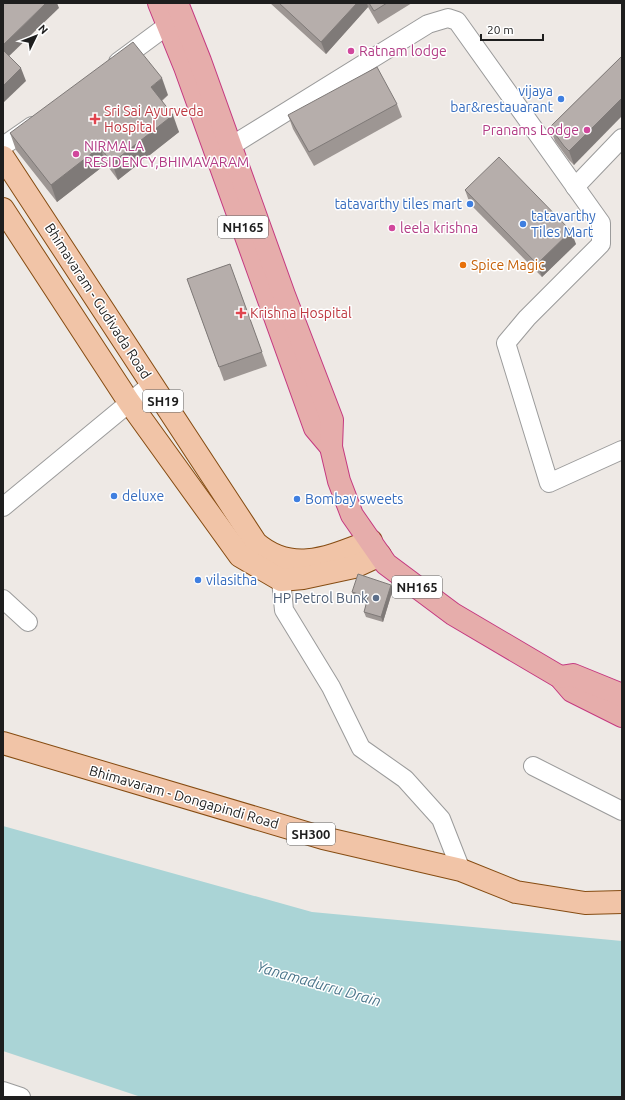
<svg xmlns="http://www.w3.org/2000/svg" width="625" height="1100" viewBox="0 0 625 1100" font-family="Ubuntu,sans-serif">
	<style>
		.water { fill: #aad4d6 }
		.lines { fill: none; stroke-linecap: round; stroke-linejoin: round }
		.minor-casing { stroke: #9b9b9b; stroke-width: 20 }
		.primary-casing { stroke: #864c12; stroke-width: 24 }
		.trunk-casing { stroke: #c53980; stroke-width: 24 }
		.minor { stroke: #fff; stroke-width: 18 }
		.primary { stroke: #f1c4a7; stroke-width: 22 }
		.trunk { stroke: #e6adab; stroke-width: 22 }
		.wall { fill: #9d9693 }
		.shaded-wall { fill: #7f7a78 }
		.building { fill: #b6aeab; stroke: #7f7a78 }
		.hotel-dot { fill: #d1479c; stroke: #fff; stroke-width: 1.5 }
		.shop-dot { fill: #3f7fe0; stroke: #fff; stroke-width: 1.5 }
		.health-dot { fill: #e0444e; stroke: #fff; stroke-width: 1.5 }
		.food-dot { fill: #e8710a; stroke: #fff; stroke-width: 1.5 }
		.service-dot { fill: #5c6f8a; stroke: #fff; stroke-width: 1.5 }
		.labels { text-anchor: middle; stroke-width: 3; stroke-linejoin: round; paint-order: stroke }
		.shield { fill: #fff; stroke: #626262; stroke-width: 1 }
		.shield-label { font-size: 13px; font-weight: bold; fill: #1e1e1e }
		.hotel-label { font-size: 14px; fill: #b23c85; stroke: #fff; text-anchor: start }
		.shop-label { font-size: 14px; fill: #366cbe; stroke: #fff; text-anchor: start }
		.health-label { font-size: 14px; fill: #be3a42; stroke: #fff; text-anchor: start }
		.food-label { font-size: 14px; fill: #c56008; stroke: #fff; text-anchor: start }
		.street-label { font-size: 14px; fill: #1e1e1e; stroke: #fff }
		.service-label { font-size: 14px; fill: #4e5e75; stroke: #fff; text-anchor: end }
		.water-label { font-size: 15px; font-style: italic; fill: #4c778c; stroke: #fff }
	</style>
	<rect width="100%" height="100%" fill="#eee9e5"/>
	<polygon class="water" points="3,826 312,912 622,941 622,1097 141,1097 3,1051"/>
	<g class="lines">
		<g class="minor-casing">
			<g id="minor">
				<polyline points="118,62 168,25 180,20"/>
				<polyline points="3,146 32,126"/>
				<polyline points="218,151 231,146 428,24 448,18 457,21 601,223 601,244 527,318 506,343 549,483 622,450"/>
				<polyline points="575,187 622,138"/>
				<polyline points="3,507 152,384"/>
				<polyline points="285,568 281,580 284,610 331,687 361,748 405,779 441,819 461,870"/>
				<polyline points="3,599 28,622"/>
				<polyline points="533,766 622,811"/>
				<polyline points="3,1091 21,1097"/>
			</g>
		</g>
		<g class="primary-casing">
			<g id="primary">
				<path d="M3,157L256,543C293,575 331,556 371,541"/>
				<polyline points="3,209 129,402 240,556 281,580 303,578 354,567 380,555"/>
				<polyline points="3,743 323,838 461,870 516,892 585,903 622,902"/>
			</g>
		</g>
		<g class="trunk-casing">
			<g id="trunk">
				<polyline points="159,3 185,67 315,428 331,447"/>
				<polyline points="177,3 200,61 284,295 332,420 331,447 339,481 352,515 386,564 453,614 560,677 572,691 622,716"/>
				<polyline points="560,677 573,675 622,695"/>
			</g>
		</g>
		<use href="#minor" class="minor"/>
		<use href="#primary" class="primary"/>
		<use href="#trunk" class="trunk"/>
	</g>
	<g class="wall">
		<polygon points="270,3 412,3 378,24 368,7 326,54"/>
		<polygon points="622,56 574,165 569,160 555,141 550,127"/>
		<polygon points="168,95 162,101 179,132 118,180 106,164 57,202 16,150 10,133"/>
		<polygon points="397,104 402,117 314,166 293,129 288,115"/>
		<polygon points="465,190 576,244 542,277 470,204"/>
		<polygon points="230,264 267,366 224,381 187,279"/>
		<polygon points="391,585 393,589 383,622 366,617 364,612 367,601 354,597 352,592"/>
	</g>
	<g class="shaded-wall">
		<polygon points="46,3 57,3 59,8 5,60 3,53 3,45"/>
		<polygon points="357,3 367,3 368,7 326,54 321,42"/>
		<polygon points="21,68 26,81 3,103 3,86"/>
		<polygon points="162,78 168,95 157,104 151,87"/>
		<polygon points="622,98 622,116 574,165 569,151"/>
		<polygon points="173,115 179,132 118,180 112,163"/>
		<polygon points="100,147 106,164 57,202 51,185"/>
		<polygon points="571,231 576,244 542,277 537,264"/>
		<polygon points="391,585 393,589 383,622 381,617"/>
	</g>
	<g class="building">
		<polygon points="3,3 46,3 3,45"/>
		<polygon points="279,3 357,3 321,42"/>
		<polygon points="369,3 387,3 374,11"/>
		<polygon points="133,42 162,78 151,87 173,115 112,163 100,147 51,185 10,133"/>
		<polygon points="3,50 21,68 3,86"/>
		<polygon points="622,56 622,98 569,151 564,146 550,127"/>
		<polygon points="377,67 397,104 309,152 288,115"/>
		<polygon points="499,157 571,231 537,264 465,190"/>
		<polygon points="230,264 262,352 219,367 187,279"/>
		<polygon points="358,574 391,585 381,617 364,612 368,597 352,592"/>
	</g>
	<g class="hotel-dot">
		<circle cx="351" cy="51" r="4"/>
		<circle cx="587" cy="130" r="4"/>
		<circle cx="76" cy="154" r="4"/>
		<circle cx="392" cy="228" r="4"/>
	</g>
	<g class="shop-dot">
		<circle cx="561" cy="99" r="4"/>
		<circle cx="470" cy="204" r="4"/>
		<circle cx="523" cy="224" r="4"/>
		<circle cx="114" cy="496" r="4"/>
		<circle cx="297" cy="499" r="4"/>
		<circle cx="198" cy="580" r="4"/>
	</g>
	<g class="health-dot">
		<path d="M93 113h4v4h4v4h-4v4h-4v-4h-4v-4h4z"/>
		<path d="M239 307h4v4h4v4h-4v4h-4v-4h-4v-4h4z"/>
	</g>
	<circle class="food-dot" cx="463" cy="265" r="4"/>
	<circle class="service-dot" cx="376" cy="598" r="4"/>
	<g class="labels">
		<g class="shield">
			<rect x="218" y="216" width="50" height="22" rx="3"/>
			<rect x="143" y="390" width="40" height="22" rx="3"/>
			<rect x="392" y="576" width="50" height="22" rx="3"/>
			<rect x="287" y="823" width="48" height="22" rx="3"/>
		</g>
		<g class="shield-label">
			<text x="243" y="232">NH165</text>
			<text x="163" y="406">SH19</text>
			<text x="417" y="592">NH165</text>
			<text x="311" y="839">SH300</text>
		</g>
		<g class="hotel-label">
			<text x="359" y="56">Ratnam lodge</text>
			<text x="579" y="135" text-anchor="end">Pranams Lodge</text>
			<text x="84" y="151">NIRMALA<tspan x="84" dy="16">RESIDENCY,BHIMAVARAM</tspan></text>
			<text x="400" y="233">leela krishna</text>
		</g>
		<g class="shop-label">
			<text x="553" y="96" text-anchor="end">vijaya<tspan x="553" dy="16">bar&amp;restauarant</tspan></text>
			<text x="462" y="209" text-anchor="end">tatavarthy tiles mart</text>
			<text x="531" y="221">tatavarthy<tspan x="531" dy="16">Tiles Mart</tspan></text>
			<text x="122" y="501">deluxe</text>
			<text x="305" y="504">Bombay sweets</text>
			<text x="206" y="585">vilasitha</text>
		</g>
		<g class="health-label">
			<text x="104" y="116">Sri Sai Ayurveda<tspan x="104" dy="16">Hospital</tspan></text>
			<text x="250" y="318">Krishna Hospital</text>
		</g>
		<g class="food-label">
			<text x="471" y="270">Spice Magic</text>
		</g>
		<g class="street-label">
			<text transform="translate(98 301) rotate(57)" y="5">Bhimavaram - Gudivada Road</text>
			<text transform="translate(184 797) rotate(16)" y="5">Bhimavaram - Dongapindi Road</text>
		</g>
		<g class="service-label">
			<text x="368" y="603">HP Petrol Bunk</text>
		</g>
		<g class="water-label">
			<text transform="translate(319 984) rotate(16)" y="5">Yanamadurru Drain</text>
		</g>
	</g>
	<rect width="625" height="1100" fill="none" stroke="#1e1e1e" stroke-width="8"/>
	<g transform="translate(36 36) rotate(47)" stroke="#ffffff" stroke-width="3" paint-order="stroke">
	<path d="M0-3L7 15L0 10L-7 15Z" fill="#1e1e1e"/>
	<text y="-6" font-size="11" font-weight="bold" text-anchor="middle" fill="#1e1e1e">N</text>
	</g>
	<path d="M481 34v6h62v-6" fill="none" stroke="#1e1e1e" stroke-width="2"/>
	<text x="487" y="34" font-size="12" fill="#1e1e1e" stroke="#ffffff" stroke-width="3" paint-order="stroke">20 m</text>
</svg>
